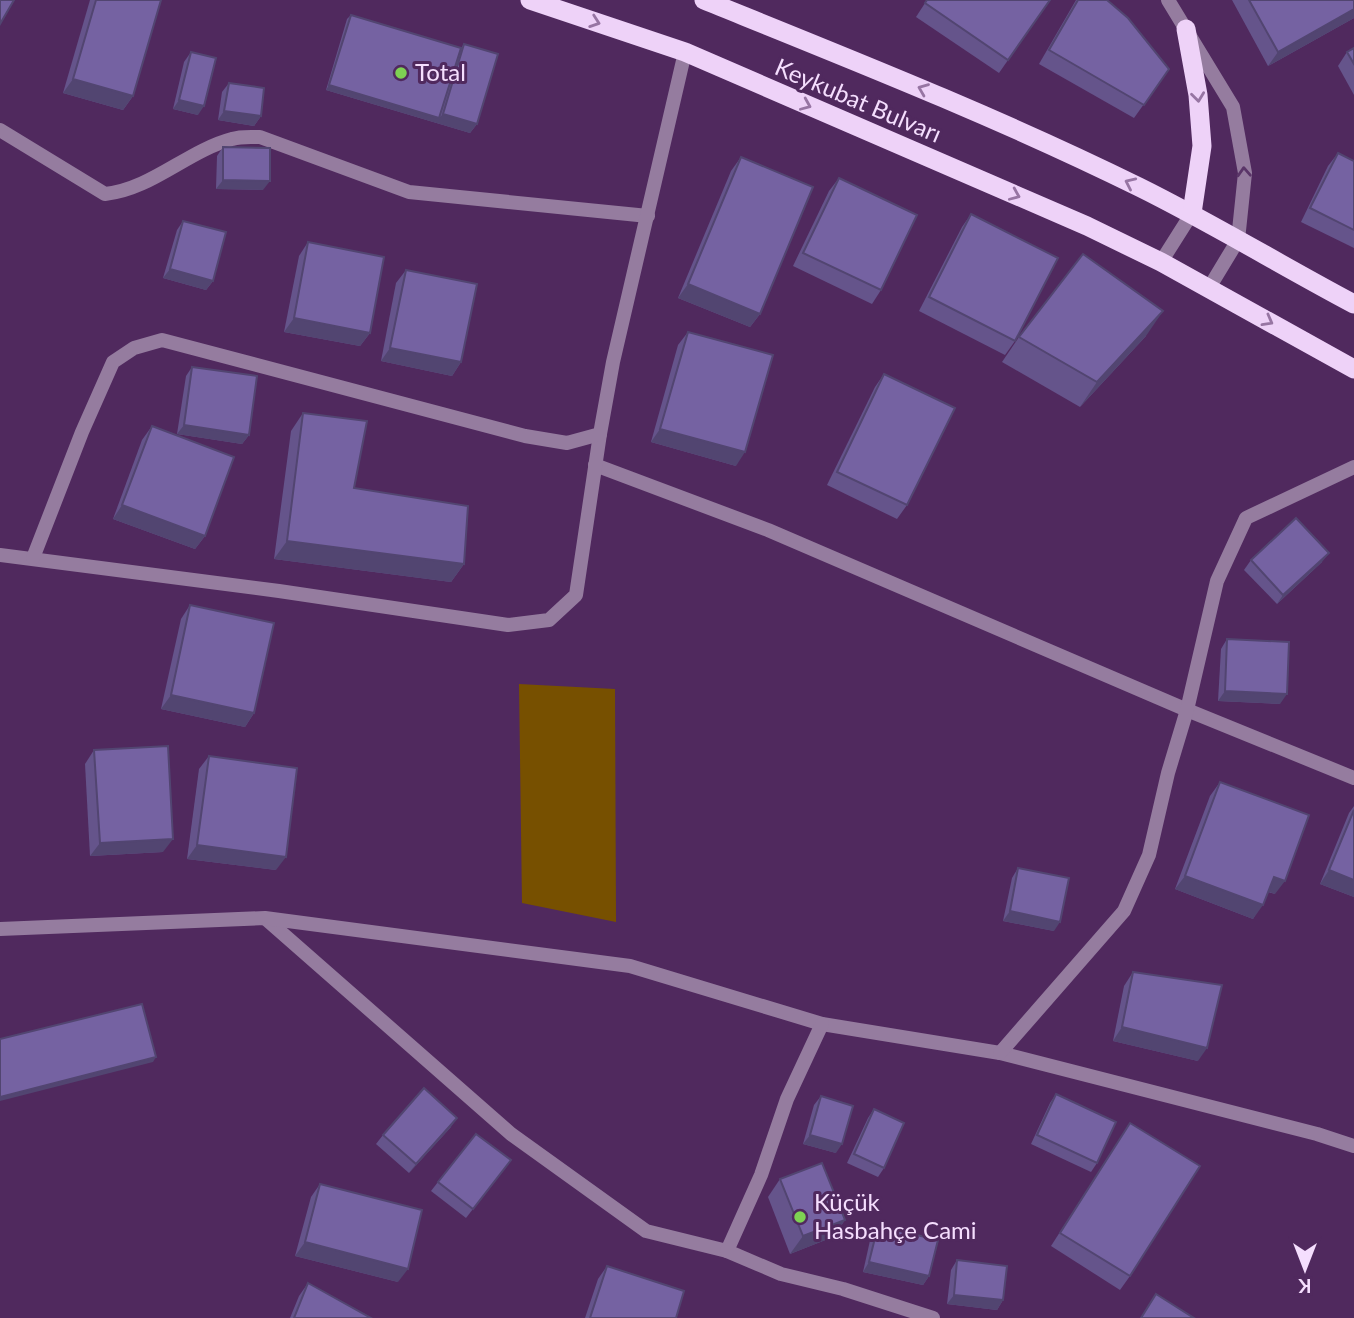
<svg xmlns="http://www.w3.org/2000/svg" width="1354" height="1318" viewBox="0 0 1354 1318" font-family="Lato,sans-serif">
	<style>
		.green { fill: #775000 }
		.lines { fill: none; stroke-linecap: round; stroke-linejoin: round }
		.minor { stroke: #957c9f; stroke-width: 14 }
		.trunk { stroke: #eed2f8; stroke-width: 19 }
		.wall { fill: #65548b }
		.shaded-wall { fill: #524571 }
		.building { fill: #7562a2; stroke: #524571; stroke-width: 2 }
		.oneway { stroke: #9775a3 }
		.oneway2 { stroke: #5a3568 }
		.poi-dot { fill: #7ed153; stroke: #50295e; stroke-width: 2.5 }
		.labels { text-anchor: middle; stroke-width: 6; stroke-linejoin: round; paint-order: stroke }
		.poi-label { font-size: 24px; fill: #f5defe; stroke: #50295e; text-anchor: start }
		.street-label { font-size: 24px; fill: #f5defe; stroke: #50295e }
	</style>
	<rect width="100%" height="100%" fill="#50295e"/>
	<polygon class="green" points="519,684 615,689 616,922 522,903"/>
	<g class="lines">
		<g class="minor">
			<polyline points="1168,0 1233,107 1245,173 1238,240 1209,288"/>
			<path d="M0,130L105,194C152,189 187,151 232,139C241,136 251,137 260,137L409,192L648,216"/>
			<polyline points="1161,262 1192,213"/>
			<polyline points="595,465 768,530 1187,710 1354,778"/>
			<polyline points="0,555 279,591 508,625 549,620 576,595 600,434"/>
			<polyline points="33,558 82,432 113,362 134,348 162,340 525,436 567,443 600,434 613,362 685,52"/>
			<polyline points="266,919 511,1134 646,1231 727,1251"/>
			<polyline points="0,929 265,918 630,966 822,1024 1000,1053 1317,1134 1354,1146"/>
			<polyline points="822,1024 787,1099 761,1175 727,1251 781,1274 843,1289 933,1318"/>
			<polyline points="1000,1053 1124,911 1149,855 1168,773 1187,710 1217,581 1246,518 1354,467"/>
		</g>
		<g class="trunk">
			<polyline points="530,0 685,52 1087,226 1161,262 1354,369"/>
			<path d="M704,0C850,59 997,117 1139,187C1212,223 1282,266 1354,304"/>
			<polyline points="1186,29 1198,95 1202,146 1192,213"/>
		</g>
	</g>
	<g class="wall">
		<polygon points="90,0 161,0 133,96 123,110 63,93"/>
		<polygon points="927,0 1050,0 999,73 916,17"/>
		<polygon points="1076,0 1107,0 1169,69 1134,118 1039,64"/>
		<polygon points="1232,0 1354,0 1354,18 1268,66"/>
		<polygon points="351,15 461,48 464,44 477,124 470,133 326,90 347,19"/>
		<polygon points="1354,48 1354,95 1338,66 1347,52"/>
		<polygon points="191,52 198,115 173,109 184,62"/>
		<polygon points="229,83 261,116 254,126 218,120 222,92"/>
		<polygon points="223,147 263,190 216,189 217,156"/>
		<polygon points="1338,153 1354,161 1354,248 1301,222 1328,166"/>
		<polygon points="741,157 760,314 750,327 678,298 731,171"/>
		<polygon points="839,178 881,290 872,304 793,266 829,191"/>
		<polygon points="971,214 1015,341 1005,355 919,311 962,227"/>
		<polygon points="183,221 213,281 206,290 163,278 177,230"/>
		<polygon points="308,242 370,333 360,346 284,332 299,256"/>
		<polygon points="406,270 461,362 452,376 381,361 396,283"/>
		<polygon points="688,332 736,466 651,442 678,345"/>
		<polygon points="1146,336 1080,407 1002,362 1019,337"/>
		<polygon points="192,367 249,435 242,444 177,434 186,376"/>
		<polygon points="884,374 907,505 897,519 827,485 875,387"/>
		<polygon points="303,413 354,488 464,564 451,582 274,559 291,431"/>
		<polygon points="152,426 205,536 195,549 113,519 142,440"/>
		<polygon points="1251,560 1322,562 1277,604 1244,570"/>
		<polygon points="190,605 254,713 245,727 161,709 181,619"/>
		<polygon points="1227,639 1280,704 1218,701 1221,649"/>
		<polygon points="94,750 163,852 90,856 85,764"/>
		<polygon points="209,756 276,870 187,859 199,769"/>
		<polygon points="1220,782 1275,894 1268,892 1253,919 1175,889 1210,796"/>
		<polygon points="1354,806 1354,897 1320,884 1349,813"/>
		<polygon points="1018,868 1054,931 1003,921 1012,878"/>
		<polygon points="1133,972 1198,1061 1113,1041 1124,986"/>
		<polygon points="1056,1094 1097,1163 1091,1172 1031,1144 1050,1103"/>
		<polygon points="821,1096 836,1153 803,1144 814,1105"/>
		<polygon points="874,1109 884,1168 878,1177 847,1163 868,1118"/>
		<polygon points="1130,1123 1130,1276 1120,1290 1051,1246"/>
		<polygon points="451,1127 409,1173 376,1144 383,1135"/>
		<polygon points="511,1160 466,1218 431,1191 438,1182"/>
		<polygon points="780,1179 845,1220 833,1237 790,1254 768,1197"/>
		<polygon points="320,1184 398,1282 295,1256 311,1197"/>
		<polygon points="878,1226 929,1276 923,1285 863,1272 871,1236"/>
		<polygon points="957,1260 1003,1300 997,1310 947,1304 951,1270"/>
		<polygon points="607,1266 676,1318 585,1318 598,1279"/>
		<polygon points="308,1283 371,1318 290,1318 299,1296"/>
	</g>
	<g class="shaded-wall">
		<polygon points="1354,9 1354,18 1268,66 1278,52"/>
		<polygon points="73,79 133,96 123,110 63,93"/>
		<polygon points="329,85 439,118 443,114 477,124 470,133 326,90"/>
		<polygon points="179,100 204,106 198,115 173,109"/>
		<polygon points="224,111 261,116 254,126 218,120"/>
		<polygon points="223,180 270,181 263,190 216,189"/>
		<polygon points="170,269 213,281 206,290 163,278"/>
		<polygon points="688,284 760,314 750,327 678,298"/>
		<polygon points="1163,311 1146,336 1080,407 1097,382"/>
		<polygon points="294,318 370,333 360,346 284,332"/>
		<polygon points="390,348 461,362 452,376 381,361"/>
		<polygon points="184,425 249,435 242,444 177,434"/>
		<polygon points="660,429 745,452 736,466 651,442"/>
		<polygon points="122,505 205,536 195,549 113,519"/>
		<polygon points="287,541 464,564 451,582 274,559"/>
		<polygon points="1329,553 1322,562 1277,604 1283,595"/>
		<polygon points="1225,691 1287,694 1280,704 1218,701"/>
		<polygon points="171,695 254,713 245,727 161,709"/>
		<polygon points="173,839 163,852 90,856 100,843"/>
		<polygon points="197,845 286,857 276,870 187,859"/>
		<polygon points="1329,870 1354,880 1354,897 1320,884"/>
		<polygon points="1185,876 1263,905 1253,919 1175,889"/>
		<polygon points="1274,877 1285,881 1275,894 1264,890"/>
		<polygon points="1010,911 1060,922 1054,931 1003,921"/>
		<polygon points="1122,1027 1207,1048 1198,1061 1113,1041"/>
		<polygon points="156,1057 153,1062 0,1101 0,1097"/>
		<polygon points="457,1118 451,1127 409,1173 416,1164"/>
		<polygon points="810,1135 842,1144 836,1153 803,1144"/>
		<polygon points="845,1220 833,1237 790,1254 803,1236"/>
		<polygon points="305,1242 408,1269 398,1282 295,1256"/>
		<polygon points="869,1262 929,1276 923,1285 863,1272"/>
		<polygon points="954,1295 1003,1300 997,1310 947,1304"/>
	</g>
	<g class="building">
		<polygon points="0,0 14,0 0,24"/>
		<polygon points="96,0 161,0 133,96 73,79"/>
		<polygon points="927,0 1050,0 1008,60 925,3"/>
		<polygon points="1078,0 1107,0 1128,18 1169,69 1144,105 1049,50"/>
		<polygon points="1249,0 1354,0 1354,9 1278,52"/>
		<polygon points="351,15 461,48 439,118 329,85"/>
		<polygon points="464,44 498,54 477,124 443,114"/>
		<polygon points="1354,48 1354,64 1347,52"/>
		<polygon points="191,52 216,58 204,106 179,100"/>
		<polygon points="229,83 264,88 261,116 224,111"/>
		<polygon points="223,147 270,148 270,181 223,180"/>
		<polygon points="1338,153 1354,161 1354,230 1310,208"/>
		<polygon points="741,157 813,187 760,314 688,284"/>
		<polygon points="839,178 917,215 881,290 803,253"/>
		<polygon points="971,214 1058,258 1015,341 929,297"/>
		<polygon points="183,221 226,232 213,281 170,269"/>
		<polygon points="308,242 384,257 370,333 294,318"/>
		<polygon points="1083,254 1163,311 1097,382 1019,337"/>
		<polygon points="406,270 477,284 461,362 390,348"/>
		<polygon points="688,332 773,355 745,452 660,429"/>
		<polygon points="192,367 257,376 249,435 184,425"/>
		<polygon points="884,374 955,408 907,505 837,472"/>
		<polygon points="303,413 367,421 354,488 468,506 464,564 287,541"/>
		<polygon points="152,426 234,457 205,536 122,505"/>
		<polygon points="1296,518 1329,553 1283,595 1251,560"/>
		<polygon points="190,605 274,623 254,713 171,695"/>
		<polygon points="1227,639 1289,642 1287,694 1225,691"/>
		<polygon points="168,746 173,839 100,843 94,750"/>
		<polygon points="209,756 297,768 286,857 197,845"/>
		<polygon points="1220,782 1309,815 1285,881 1274,877 1263,905 1185,876"/>
		<polygon points="1354,810 1354,880 1329,870"/>
		<polygon points="1018,868 1069,878 1060,922 1010,911"/>
		<polygon points="1133,972 1222,985 1207,1048 1122,1027"/>
		<polygon points="142,1004 156,1057 0,1097 0,1039"/>
		<polygon points="424,1088 457,1118 416,1164 383,1135"/>
		<polygon points="1056,1094 1116,1122 1097,1163 1037,1135"/>
		<polygon points="821,1096 853,1106 842,1144 810,1135"/>
		<polygon points="874,1109 904,1123 884,1168 854,1154"/>
		<polygon points="1130,1123 1200,1166 1130,1276 1060,1233"/>
		<polygon points="476,1134 511,1160 473,1209 438,1182"/>
		<polygon points="822,1163 845,1220 803,1236 780,1179"/>
		<polygon points="320,1184 422,1210 408,1269 305,1242"/>
		<polygon points="878,1226 938,1240 929,1276 869,1262"/>
		<polygon points="957,1260 1007,1266 1003,1300 954,1295"/>
		<polygon points="607,1266 684,1291 676,1318 590,1318"/>
		<polygon points="308,1283 371,1318 294,1318"/>
		<polygon points="1156,1294 1194,1318 1141,1318"/>
	</g>
	<defs><path id="oneway-chevron" d="M-2-3.5L2.5 0L-2 3.5" fill="none" stroke-width="1.6" stroke-linecap="round" stroke-linejoin="round" transform="scale(1.75)"/></defs>
	<g class="oneway">
		<use href="#oneway-chevron" transform="translate(595 22) rotate(19)"/>
		<use href="#oneway-chevron" transform="translate(923 89) rotate(-158)"/>
		<use href="#oneway-chevron" transform="translate(1198 97) rotate(83)"/>
		<use href="#oneway-chevron" transform="translate(806 105) rotate(23)"/>
		<use href="#oneway-chevron" transform="translate(1130 183) rotate(-155)"/>
		<use href="#oneway-chevron" transform="translate(1015 195) rotate(23)"/>
		<use href="#oneway-chevron" transform="translate(1268 321) rotate(29)"/>
	</g>
	<use class="oneway2" href="#oneway-chevron" transform="translate(1244 172) rotate(-93)"/>
	<g class="poi-dot">
		<circle cx="401" cy="73" r="7"/>
		<circle cx="800" cy="1217" r="7"/>
	</g>
	<g class="labels">
		<g class="poi-label">
			<text x="415" y="81">Total</text>
			<text x="814" y="1211">Küçük<tspan x="814" dy="28">Hasbahçe Cami</tspan></text>
		</g>
		<g class="street-label">
			<text transform="translate(858 101) rotate(23)" y="8">Keykubat Bulvarı</text>
		</g>
	</g>
	<g transform="translate(1305 1269) rotate(180)" stroke="#50295e" stroke-width="5" paint-order="stroke">
	<path d="M0-5L12 26L0 18L-12 26Z" fill="#f5defe"/>
	<text y="-10" font-size="19" font-weight="bold" text-anchor="middle" fill="#f5defe">K</text>
	</g>
</svg>
